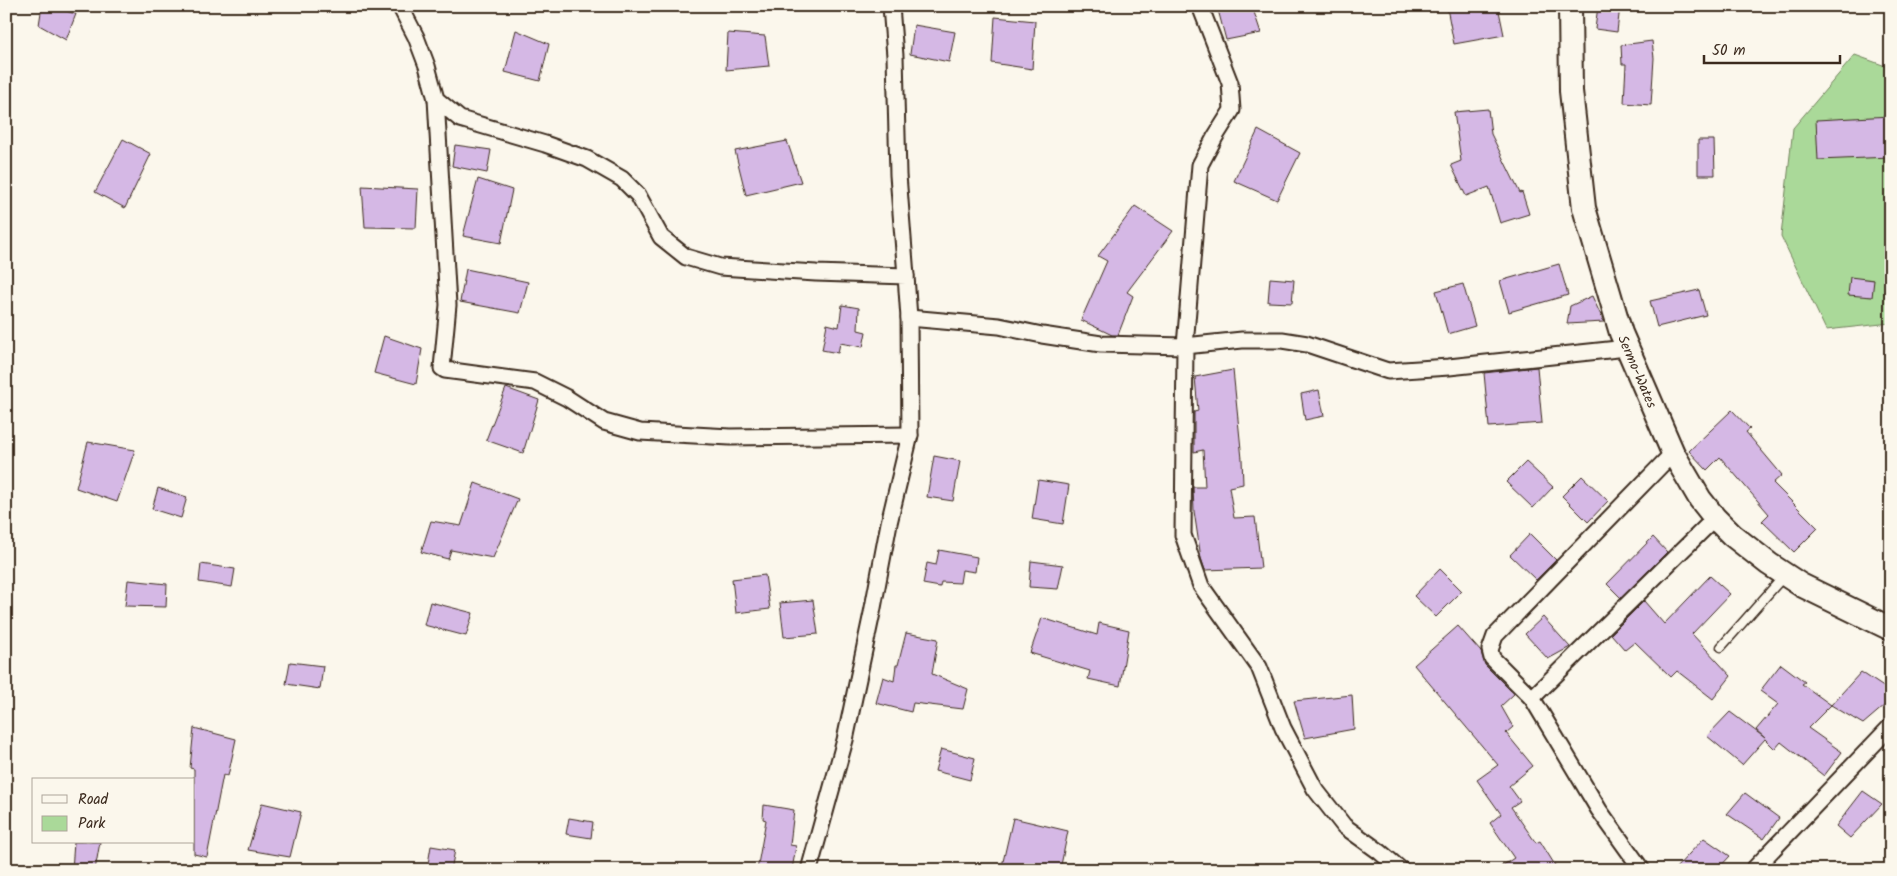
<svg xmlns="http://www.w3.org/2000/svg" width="1897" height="876" viewBox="0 0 1897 876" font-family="Kalam,sans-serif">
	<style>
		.green { fill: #aad999; stroke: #72825c }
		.building { fill: #d5b8e5; stroke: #3b2a1e }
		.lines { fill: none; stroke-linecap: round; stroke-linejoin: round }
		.service-casing { stroke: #3b2a1e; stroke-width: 11 }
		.minor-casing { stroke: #3b2a1e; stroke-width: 19 }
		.secondary-casing { stroke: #3b2a1e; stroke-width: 26 }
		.path { stroke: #3b2a1e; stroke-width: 3; stroke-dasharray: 1 4; stroke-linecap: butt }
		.service { stroke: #fbf7ec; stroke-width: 8 }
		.minor { stroke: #fbf7ec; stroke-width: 15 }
		.secondary { stroke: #fbf7ec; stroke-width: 22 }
		.labels { text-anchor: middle; stroke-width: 5; stroke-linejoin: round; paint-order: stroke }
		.street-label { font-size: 14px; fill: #3b2a1e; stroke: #fbf7ec }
	</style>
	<rect width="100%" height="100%" fill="#fbf7ec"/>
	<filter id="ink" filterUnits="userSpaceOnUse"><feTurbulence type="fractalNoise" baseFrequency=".02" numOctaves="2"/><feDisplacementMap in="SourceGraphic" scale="10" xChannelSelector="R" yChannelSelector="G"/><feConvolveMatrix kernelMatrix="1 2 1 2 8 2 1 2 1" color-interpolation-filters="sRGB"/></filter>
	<g filter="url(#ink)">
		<polygon class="green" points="1855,55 1891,68 1891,323 1826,330 1781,236 1793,128"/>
		<g class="building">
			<polygon points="42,6 49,6 76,14 66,40 39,25"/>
			<polygon points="1217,6 1252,6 1261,33 1226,40"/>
			<polygon points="1454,6 1498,6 1504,35 1454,44 1447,8"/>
			<polygon points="1598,6 1620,6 1617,32 1595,29"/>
			<polygon points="995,17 1035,21 1032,69 992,63"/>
			<polygon points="914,25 955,32 949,62 910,54"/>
			<polygon points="516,30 549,44 540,81 505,72"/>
			<polygon points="728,33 765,36 769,66 726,70"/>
			<polygon points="1652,41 1654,58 1651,105 1624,103 1626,64 1622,64 1621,45"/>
			<polygon points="1488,109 1491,134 1520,193 1522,192 1529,214 1500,223 1489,187 1466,196 1451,165 1461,161 1454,112"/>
			<polygon points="1891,116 1891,157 1818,160 1816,120"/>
			<polygon points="1258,130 1300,153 1277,200 1234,181"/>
			<polygon points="123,139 151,154 125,208 95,192"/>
			<polygon points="1698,140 1714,140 1715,175 1698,175"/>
			<polygon points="787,141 801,182 746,195 735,151"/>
			<polygon points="455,145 491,150 487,173 452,166"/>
			<polygon points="478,179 512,190 501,243 463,236"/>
			<polygon points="362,186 418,189 416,228 365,227"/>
			<polygon points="1135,206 1173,231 1127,292 1133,296 1118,335 1112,335 1081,320 1107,261 1098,256"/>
			<polygon points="1559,264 1568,295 1509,312 1500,281"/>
			<polygon points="466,269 528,282 520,313 460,302"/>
			<polygon points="1850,277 1874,280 1872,297 1848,295"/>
			<polygon points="1270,278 1294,280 1292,303 1268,302"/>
			<polygon points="1463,284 1475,326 1448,334 1436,291"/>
			<polygon points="1699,290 1706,315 1657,327 1650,301"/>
			<polygon points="1592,296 1604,322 1567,324 1570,306"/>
			<polygon points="842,305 859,308 858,330 866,332 863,347 840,343 838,353 822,350 827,324 839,327"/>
			<polygon points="384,336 422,349 416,384 374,373"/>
			<polygon points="1537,367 1542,423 1489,427 1484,373"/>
			<polygon points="1233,370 1242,459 1243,484 1229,487 1234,518 1255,517 1261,568 1205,570 1201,558 1194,511 1193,487 1205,487 1203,450 1194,452 1194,412 1198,411 1195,377"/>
			<polygon points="506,388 539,400 523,453 486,440"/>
			<polygon points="1319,390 1324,416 1305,420 1301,394"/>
			<polygon points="1732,410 1750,429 1746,432 1782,475 1773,483 1818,528 1794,552 1762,521 1769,514 1720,457 1707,470 1689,451"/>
			<polygon points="88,442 135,450 117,502 76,488"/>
			<polygon points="934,456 960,461 953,501 927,497"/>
			<polygon points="1526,462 1553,487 1533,508 1506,482"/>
			<polygon points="1582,476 1608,501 1588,522 1562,496"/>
			<polygon points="1038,480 1069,485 1063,524 1032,519"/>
			<polygon points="475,483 518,499 493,558 451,550 448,559 421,552 431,521 461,526"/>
			<polygon points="158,488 187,497 181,518 152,509"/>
			<polygon points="1530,534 1556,560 1536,580 1510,555"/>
			<polygon points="1653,537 1667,552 1621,598 1607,584"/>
			<polygon points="939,550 977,557 975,572 962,570 960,583 941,582 940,587 923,584 927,563 936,565"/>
			<polygon points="1031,561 1063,565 1058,589 1029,587"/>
			<polygon points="201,564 235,569 232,587 199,582"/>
			<polygon points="1440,569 1462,591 1436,617 1414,596"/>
			<polygon points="765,575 770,609 736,613 732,579"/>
			<polygon points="1710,576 1730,594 1692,634 1731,676 1713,699 1677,671 1671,677 1635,642 1625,650 1611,634 1644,601 1664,624"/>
			<polygon points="128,580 167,584 166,607 125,606"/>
			<polygon points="813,600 818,634 784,637 780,603"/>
			<polygon points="430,602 473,613 466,636 424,625"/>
			<polygon points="1543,617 1570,647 1548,659 1525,634"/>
			<polygon points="1042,618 1097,635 1099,623 1129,630 1120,686 1088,679 1090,671 1030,653"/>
			<polygon points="1458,626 1481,652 1485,665 1514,694 1501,706 1513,727 1506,733 1533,766 1509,786 1520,801 1511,807 1536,843 1540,841 1558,870 1496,870 1514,858 1490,823 1501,814 1477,780 1498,765 1414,665"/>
			<polygon points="906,633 938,639 932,674 968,689 963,709 913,703 911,712 876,703 883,677 894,681 896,665 898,665"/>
			<polygon points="290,662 323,666 320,689 286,684"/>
			<polygon points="1781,664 1805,682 1802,684 1831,705 1808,728 1842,752 1824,776 1781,742 1775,749 1765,739 1742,765 1707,736 1730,712 1765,738 1756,730 1778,704 1760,691"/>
			<polygon points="1861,672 1891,692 1891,700 1863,724 1831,705"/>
			<polygon points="1352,695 1354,729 1305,738 1294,701"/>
			<polygon points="194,728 236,739 228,776 223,775 207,857 194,854 194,769 190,768"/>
			<polygon points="941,749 975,758 970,780 935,771"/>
			<polygon points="1863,791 1882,804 1850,838 1836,826"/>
			<polygon points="1745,793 1779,818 1764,839 1727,814"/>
			<polygon points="262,803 301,812 290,857 248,850"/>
			<polygon points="764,805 794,810 790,845 796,846 792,870 757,870 766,820 763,819"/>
			<polygon points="569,818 593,822 591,838 566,834"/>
			<polygon points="1013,818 1068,831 1060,870 1018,870 1002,866"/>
			<polygon points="1704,838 1730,856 1717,870 1674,870"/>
			<polygon points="74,842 100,842 95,870 72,870"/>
			<polygon points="431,846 455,850 451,870 427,870"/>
		</g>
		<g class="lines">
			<g class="service-casing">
				<polyline id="service" points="1721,647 1784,576"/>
			</g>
			<g class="minor-casing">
				<g id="minor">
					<polyline points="400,6 416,37 427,66 436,99 460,119 545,144 587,159 622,179 638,195 661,237 686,257 720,267 816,273 906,276 909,318 910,435 889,523 872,613 845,740 809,870"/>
					<polyline points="891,6 895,56 898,175 906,276"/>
					<polyline points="436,99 448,305 442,368 445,370 535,382 567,398 604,422 640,432 730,437 910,435"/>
					<polyline points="909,318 999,326 1042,335 1101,344 1185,346 1200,165 1215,137 1232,110 1230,83 1200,6"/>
					<polyline points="1532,698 1715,518"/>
					<polyline points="1401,870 1380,852 1344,826 1315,789 1283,728 1259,667 1201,586 1183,535 1185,346 1242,340 1282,340 1307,344 1388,371 1449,367 1627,348"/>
					<polyline points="1642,870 1599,810 1532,698 1492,658 1490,650 1495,636 1673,453"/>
					<polyline points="1753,870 1891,726"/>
				</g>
			</g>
			<g class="secondary-casing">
				<g id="secondary">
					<path id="s1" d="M1570,6L1571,91L1584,208L1621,333L1673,453L1700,499L1715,518L1732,535L1769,564L1801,585L1891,629"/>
				</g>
			</g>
			<polyline class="path" points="1890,6 1891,9"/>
			<use href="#service" class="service"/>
			<use href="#minor" class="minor"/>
			<use href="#secondary" class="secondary"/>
		</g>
	</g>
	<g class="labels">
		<g class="street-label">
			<text dy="5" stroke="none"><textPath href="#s1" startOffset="375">Sermo-Wates</textPath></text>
		</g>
	</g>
	<rect width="1897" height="876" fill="none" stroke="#fbf7ec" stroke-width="25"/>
	<rect x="12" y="12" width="1872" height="851" fill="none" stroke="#3b2a1e" stroke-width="2" filter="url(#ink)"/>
	<rect x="32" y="778" width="162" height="65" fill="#fbf7ec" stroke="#aea59a"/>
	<rect x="42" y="795" width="25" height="8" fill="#fbf7ec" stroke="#aea59a"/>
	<text x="78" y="804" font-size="15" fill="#3b2a1e">Road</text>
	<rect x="42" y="816" width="25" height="15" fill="#aad999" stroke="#aea59a"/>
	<text x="78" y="828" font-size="15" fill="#3b2a1e">Park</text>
	<path d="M1704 55v8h136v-8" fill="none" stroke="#3b2a1e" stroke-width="2.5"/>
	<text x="1712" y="55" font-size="15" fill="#3b2a1e" stroke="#fbf7ec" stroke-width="4" paint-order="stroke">50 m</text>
</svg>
